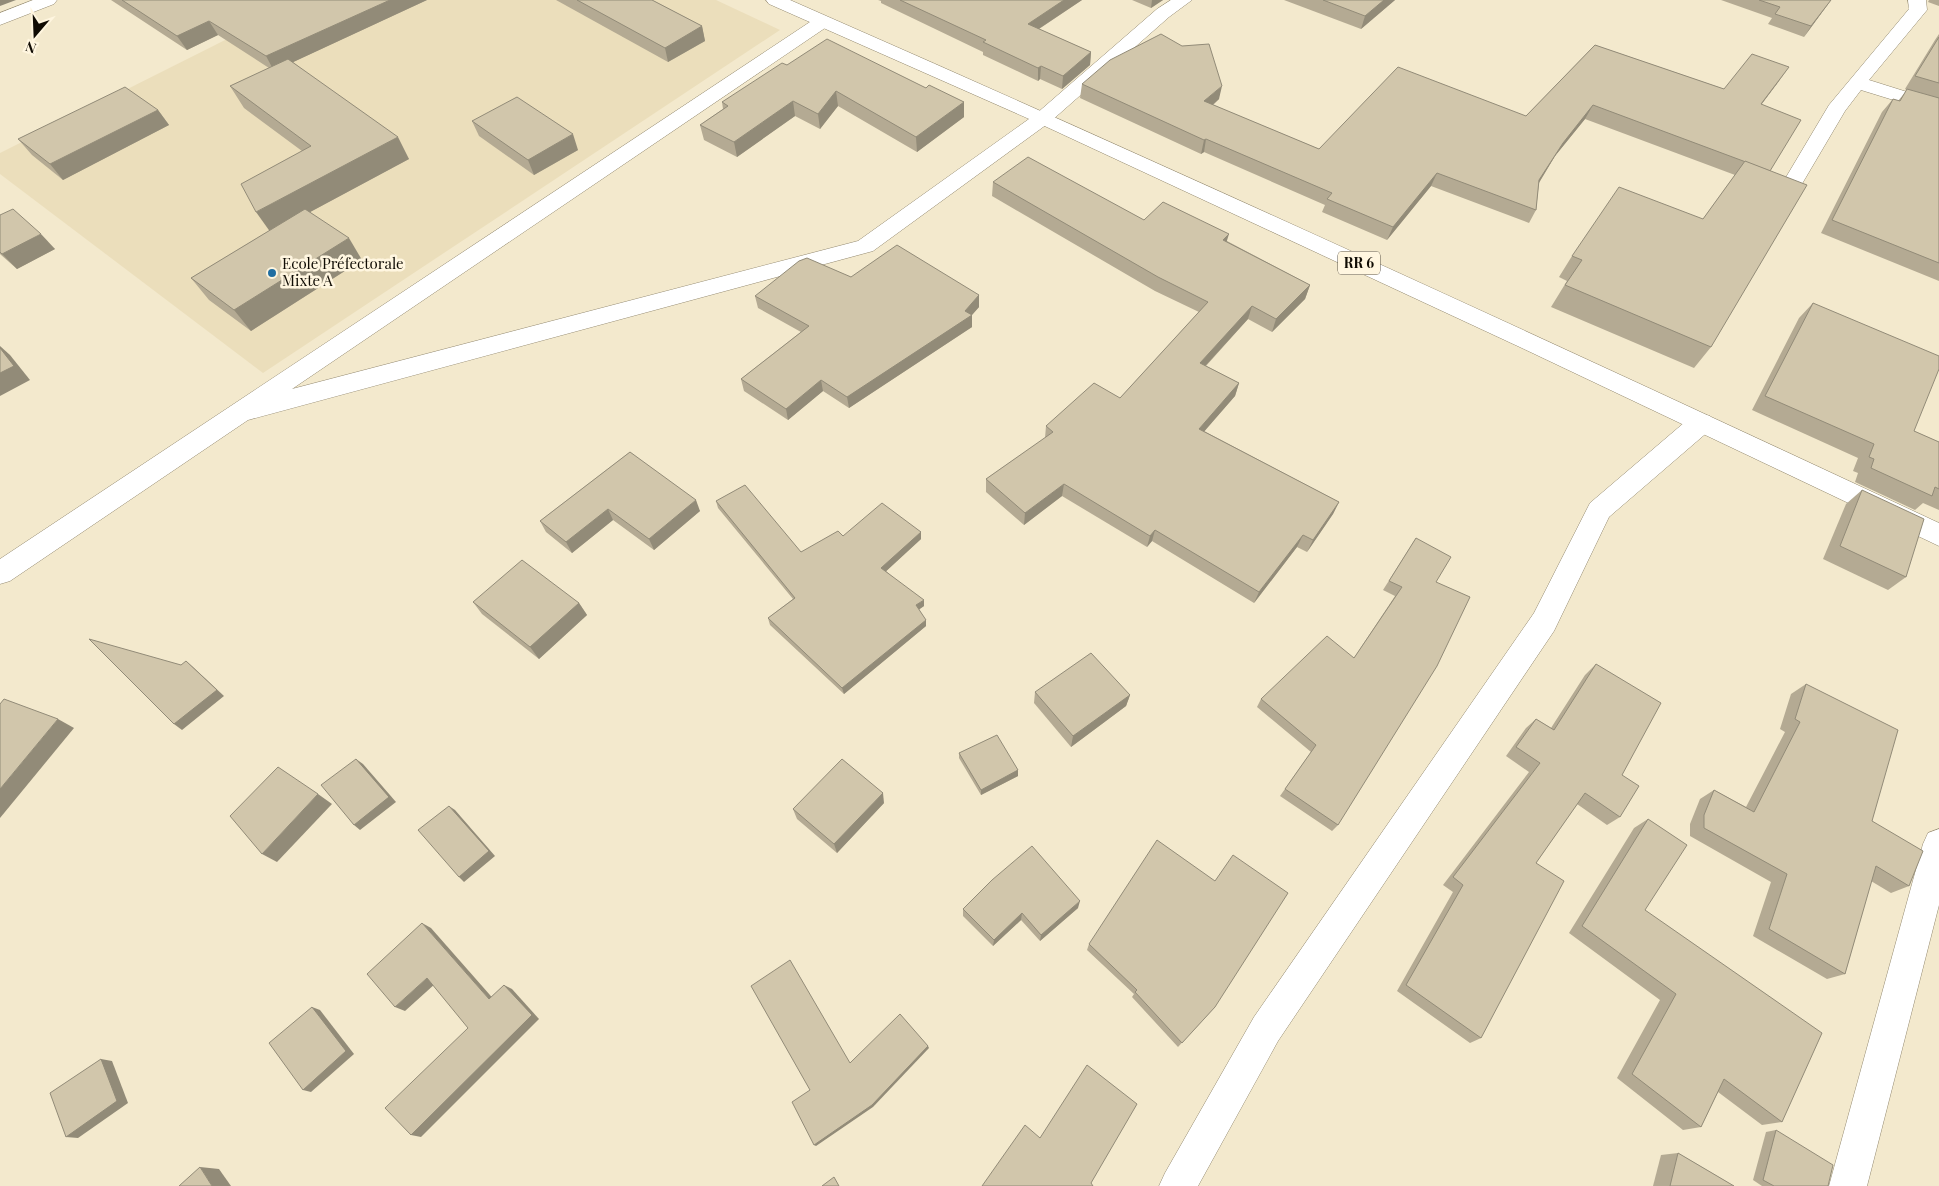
<svg xmlns="http://www.w3.org/2000/svg" width="1939" height="1186" viewBox="0 0 1939 1186" font-family="'Playfair Display',serif">
	<style>
		.built { fill: #ebdebb }
		.lines { fill: none; stroke-linecap: round; stroke-linejoin: round }
		.street-casing { stroke: #938970; stroke-width: 1 }
		.primary-casing { stroke: #938970; stroke-width: 1 }
		.street { fill: #fff; fill-rule: evenodd }
		.primary { fill: #fff; fill-rule: evenodd }
		.wall { fill: #b4aa93 }
		.shaded-wall { fill: #928b78 }
		.building { fill: #d1c6ab; stroke: #928b78 }
		.poi-dot { fill: #216ea1; stroke: #fff6e0; stroke-width: 2 }
		.labels { text-anchor: middle; stroke-width: 5; stroke-linejoin: round; paint-order: stroke }
		.shield { fill: #fff6e0; stroke: #585246; stroke-width: 1 }
		.shield-label { font-size: 14px; font-weight: bold; fill: #100c04 }
		.poi-label { font-size: 15px; fill: #100c04; stroke: #fff6e0; text-anchor: start }
	</style>
	<rect width="100%" height="100%" fill="#f3e9cd"/>
	<polygon class="built" points="305,0 716,0 780,30 263,373 0,174 0,153"/>
	<g class="lines">
		<g class="street-casing">
			<g id="street">
				<polygon points="33,0 57,0 54,4 0,25 0,13"/>
				<polygon points="1171,0 1192,0 1169,17 1050,122 873,251 248,420 10,581 0,584 0,559 816,18 822,17 828,18 831,22 828,26 292,389 858,241 1036,114 1157,9"/>
				<polygon points="1908,0 1926,0 1927,10 1869,80 1939,102 1939,114 1861,90 1845,111 1796,194 1789,196 1782,194 1779,189 1829,105 1909,9"/>
				<polygon points="1701,414 1710,416 1713,423 1710,430 1609,517 1554,631 1278,1041 1198,1186 1159,1186 1165,1173 1254,1017 1534,613 1590,503 1692,416"/>
				<polygon points="1939,829 1939,905 1867,1186 1829,1186 1923,844 1928,833"/>
			</g>
		</g>
		<g class="primary-casing">
			<path id="primary" d="M766,0H790C1176,169 1558,345 1939,523V546L1524,349L1036,122L769,4Z"/>
		</g>
		<use href="#street" class="street"/>
		<use href="#primary" class="primary"/>
	</g>
	<g class="wall">
		<polygon points="111,0 427,0 293,62 409,159 310,212 362,260 251,331 209,300 191,278 269,231 302,151 244,108 230,86 269,68 218,35 187,50"/>
		<polygon points="556,0 652,0 702,26 705,41 668,62"/>
		<polygon points="878,0 1082,0 1039,29 1091,52 1090,65 1062,89 1040,79 1038,81 983,55 983,52 881,3 881,1"/>
		<polygon points="1132,0 1163,0 1151,8"/>
		<polygon points="1284,0 1395,0 1361,29"/>
		<polygon points="1721,0 1831,0 1804,37 1768,24 1772,18"/>
		<polygon points="1929,0 1939,0 1939,6 1928,2"/>
		<polygon points="1939,34 1939,281 1821,233 1882,112 1893,99 1898,101 1907,90 1905,89 1935,40"/>
		<polygon points="1595,45 1724,89 1779,81 1761,105 1770,171 1711,347 1694,368 1551,307 1567,281 1559,277 1572,256 1703,219 1735,175 1585,119 1555,156 1539,183 1536,210 1529,223 1431,186 1387,240 1322,212 1325,205 1204,152 1201,154 1080,98 1082,84 1219,99 1213,105 1319,149 1526,116"/>
		<polygon points="787,65 926,88 964,102 964,117 917,152 838,106 820,129 795,116 737,157 704,140 700,125 723,109 722,102"/>
		<polygon points="158,110 169,125 63,180 32,155 18,139"/>
		<polygon points="472,121 578,150 534,175 479,136"/>
		<polygon points="993,182 1227,241 1310,285 1305,299 1272,332 1248,319 1206,366 1239,383 1235,396 1204,431 1339,502 1333,514 1307,552 1297,547 1254,603 1152,541 1147,547 1062,496 1024,525 986,492 986,479 1045,438 1046,426 1120,398 1199,312 1155,291 992,196"/>
		<polygon points="0,215 55,249 17,269 0,254"/>
		<polygon points="851,277 979,295 979,307 972,315 972,327 849,408 823,391 788,420 744,391 741,379 801,332 758,308 755,296"/>
		<polygon points="1813,303 1914,431 1939,442 1939,510 1923,503 1915,510 1855,482 1858,473 1853,471 1858,458 1752,410 1799,318"/>
		<polygon points="630,452 700,511 654,550 613,520 572,553 546,532 540,521"/>
		<polygon points="1862,490 1906,577 1888,590 1823,559 1846,504"/>
		<polygon points="716,501 801,552 843,536 921,532 921,539 886,571 924,606 919,609 926,626 844,694 770,625 768,618 793,599 718,508"/>
		<polygon points="1416,538 1436,582 1338,825 1332,831 1280,796 1311,752 1257,707 1261,699 1354,658 1395,596 1383,590"/>
		<polygon points="473,602 579,603 587,615 539,659 482,614"/>
		<polygon points="1596,664 1622,775 1620,817 1607,825 1577,804 1536,863 1481,1038 1470,1043 1397,991 1453,892 1443,885 1529,772 1506,756 1526,728 1536,719 1551,728 1585,675"/>
		<polygon points="1806,684 1872,821 1909,886 1891,893 1871,881 1845,974 1827,979 1753,936 1771,882 1690,836 1690,824 1700,799 1714,790 1746,807 1785,732 1780,729 1791,694"/>
		<polygon points="1035,692 1130,695 1126,706 1071,747 1034,703"/>
		<polygon points="959,753 1018,770 1018,776 981,795 959,758"/>
		<polygon points="884,803 837,853 797,819 793,809"/>
		<polygon points="1648,819 1645,910 1782,1122 1762,1125 1718,1092 1701,1127 1683,1130 1617,1078 1660,1000 1569,933 1634,828"/>
		<polygon points="1078,908 1040,941 1021,920 993,946 963,916 963,909"/>
		<polygon points="1089,944 1215,1007 1178,1047 1132,997 1134,994 1087,950"/>
		<polygon points="1776,1130 1828,1186 1762,1186 1753,1180 1766,1132"/>
		<polygon points="1678,1153 1734,1186 1653,1186 1661,1155"/>
	</g>
	<g class="shaded-wall">
		<polygon points="0,0 16,0 0,6"/>
		<polygon points="390,0 427,0 274,71 266,56"/>
		<polygon points="1064,0 1082,0 1028,36 1028,24"/>
		<polygon points="1152,0 1163,0 1151,8"/>
		<polygon points="1384,0 1395,0 1361,29 1365,16"/>
		<polygon points="1831,0 1804,37 1811,26"/>
		<polygon points="209,21 218,35 187,50 177,36"/>
		<polygon points="702,26 705,41 668,62 665,48"/>
		<polygon points="1091,52 1090,65 1062,89 1063,76"/>
		<polygon points="1041,66 1040,79 1038,81 1038,68"/>
		<polygon points="1789,67 1779,81 1751,118 1761,104"/>
		<polygon points="1222,86 1219,99 1201,115 1204,101"/>
		<polygon points="836,91 838,106 820,129 818,114"/>
		<polygon points="793,101 795,116 737,157 734,142"/>
		<polygon points="964,102 964,117 917,152 916,137"/>
		<polygon points="1593,105 1585,119 1555,156 1532,194 1539,180 1563,143"/>
		<polygon points="158,110 169,125 63,180 50,164"/>
		<polygon points="573,134 578,150 534,175 528,160"/>
		<polygon points="398,137 409,159 271,233 256,212"/>
		<polygon points="1206,139 1204,152 1201,154 1204,140"/>
		<polygon points="1437,173 1431,186 1387,240 1393,227"/>
		<polygon points="41,234 55,249 17,269 2,254"/>
		<polygon points="1229,234 1225,247 1223,240"/>
		<polygon points="349,238 362,260 251,331 234,310"/>
		<polygon points="1310,285 1305,299 1272,332 1276,319"/>
		<polygon points="979,295 979,307 971,316 972,315 972,327 849,408 847,397 965,311"/>
		<polygon points="1252,306 1248,319 1196,376 1200,363"/>
		<polygon points="0,346 10,355 30,380 0,396"/>
		<polygon points="821,380 823,391 788,420 786,409"/>
		<polygon points="1239,383 1235,396 1196,441 1199,429"/>
		<polygon points="1064,484 1062,496 1024,525 1025,513"/>
		<polygon points="696,500 700,511 654,550 649,539"/>
		<polygon points="1339,502 1333,514 1307,552 1313,540"/>
		<polygon points="608,509 613,520 572,553 566,542"/>
		<polygon points="1155,530 1152,541 1147,547 1150,536"/>
		<polygon points="921,532 921,539 882,575 881,568"/>
		<polygon points="1303,535 1297,547 1254,603 1259,592"/>
		<polygon points="924,600 924,606 917,611 916,605"/>
		<polygon points="579,603 587,615 539,659 530,647"/>
		<polygon points="926,620 926,626 844,694 842,688"/>
		<polygon points="186,661 194,668 224,696 182,730 174,724"/>
		<polygon points="1130,695 1126,706 1071,747 1073,736"/>
		<polygon points="58,719 74,728 0,818 0,789"/>
		<polygon points="356,759 363,764 396,802 360,830 354,825"/>
		<polygon points="1018,770 1018,776 981,795 981,790"/>
		<polygon points="883,793 884,803 837,853 834,844"/>
		<polygon points="318,794 332,804 277,862 262,854"/>
		<polygon points="449,806 455,810 495,856 464,882 459,877"/>
		<polygon points="1080,901 1078,908 1040,941 1041,935"/>
		<polygon points="1022,913 1021,920 993,946 994,940"/>
		<polygon points="422,923 431,928 497,1003 489,999"/>
		<polygon points="427,978 436,983 405,1011 395,1007"/>
		<polygon points="504,985 512,989 539,1019 421,1137 411,1135"/>
		<polygon points="312,1007 320,1010 354,1054 311,1092 303,1090"/>
		<polygon points="928,1046 929,1048 873,1107 816,1146 814,1145"/>
		<polygon points="101,1059 112,1061 128,1103 78,1138 66,1137"/>
		<polygon points="200,1167 219,1169 231,1186 212,1186"/>
	</g>
	<g class="building">
		<polygon points="122,0 390,0 266,56 209,21 177,36"/>
		<polygon points="577,0 652,0 702,26 665,48"/>
		<polygon points="900,0 1064,0 1028,24 1091,52 1063,76 1041,66 1038,68 983,42 986,40"/>
		<polygon points="1323,0 1384,0 1365,16"/>
		<polygon points="1759,0 1831,0 1811,26 1775,14 1780,7"/>
		<polygon points="1161,34 1182,46 1209,44 1222,86 1204,101 1319,149 1398,67 1526,116 1595,45 1724,89 1752,54 1789,67 1761,104 1801,120 1770,171 1593,105 1563,143 1539,180 1536,210 1437,173 1393,227 1327,199 1332,193 1206,139 1204,140 1082,84 1110,60"/>
		<polygon points="1939,37 1939,83 1915,76"/>
		<polygon points="827,39 926,88 929,85 964,102 916,137 836,91 818,114 793,101 734,142 700,125 728,106 722,102 782,63 787,65"/>
		<polygon points="288,59 398,137 256,212 241,184 311,146 230,86"/>
		<polygon points="125,87 158,110 50,164 18,139"/>
		<polygon points="1907,89 1939,98 1939,263 1832,220 1893,99 1900,101"/>
		<polygon points="517,97 573,134 528,160 472,121"/>
		<polygon points="1028,157 1144,220 1163,202 1229,234 1223,240 1310,285 1276,319 1252,306 1200,363 1239,383 1199,429 1339,502 1313,540 1303,535 1259,592 1155,530 1150,536 1064,484 1025,513 986,479 1053,432 1046,426 1094,383 1120,398 1208,302 1158,277 993,182"/>
		<polygon points="1745,161 1807,185 1711,347 1565,285 1582,260 1572,256 1619,187 1703,219"/>
		<polygon points="13,209 41,234 2,254 0,252 0,215"/>
		<polygon points="305,209 349,238 234,310 191,278"/>
		<polygon points="897,245 979,295 965,311 972,315 847,397 821,380 786,409 741,379 809,326 755,296 799,261 807,258 851,277"/>
		<polygon points="1813,303 1939,356 1939,369 1914,431 1939,442 1939,489 1935,487 1932,496 1871,468 1874,459 1869,457 1874,444 1765,396"/>
		<polygon points="0,348 14,366 0,373"/>
		<polygon points="630,452 696,500 649,539 608,509 566,542 540,521"/>
		<polygon points="745,485 801,552 838,531 843,536 882,503 921,532 881,568 924,600 916,605 926,620 842,688 768,618 795,598 716,501"/>
		<polygon points="1862,490 1924,519 1906,577 1840,546"/>
		<polygon points="1416,538 1451,557 1436,582 1470,597 1437,666 1338,825 1285,789 1316,745 1261,699 1327,636 1354,658 1402,587 1389,581"/>
		<polygon points="522,560 579,603 530,647 473,602"/>
		<polygon points="89,639 181,665 186,661 217,690 174,724"/>
		<polygon points="1091,653 1130,695 1073,736 1035,692"/>
		<polygon points="1596,664 1661,703 1622,775 1639,786 1620,817 1585,793 1536,863 1564,881 1481,1038 1406,985 1463,885 1453,877 1540,763 1516,747 1536,719 1554,730"/>
		<polygon points="1806,684 1898,730 1872,821 1923,851 1909,886 1876,866 1845,974 1769,929 1787,874 1704,828 1704,815 1714,790 1754,812 1800,722 1795,719"/>
		<polygon points="4,699 58,719 0,789 0,704"/>
		<polygon points="997,735 1018,770 981,790 959,753"/>
		<polygon points="356,759 389,797 354,825 321,785"/>
		<polygon points="842,759 883,793 834,844 793,809"/>
		<polygon points="278,767 318,794 262,854 230,816"/>
		<polygon points="449,806 489,851 459,877 418,830"/>
		<polygon points="1648,819 1687,845 1645,910 1822,1033 1782,1122 1724,1079 1701,1127 1632,1074 1676,994 1582,926"/>
		<polygon points="1157,840 1215,881 1233,855 1288,893 1215,1007 1182,1043 1135,992 1137,990 1089,944"/>
		<polygon points="1032,846 1080,901 1041,935 1022,913 994,940 963,909 992,880"/>
		<polygon points="422,923 489,999 504,985 532,1015 411,1135 385,1108 468,1028 427,978 395,1007 367,974"/>
		<polygon points="790,960 850,1063 900,1014 928,1046 872,1105 814,1145 792,1102 810,1090 751,986"/>
		<polygon points="312,1007 346,1051 303,1090 269,1043"/>
		<polygon points="101,1059 117,1101 66,1137 50,1093"/>
		<polygon points="1087,1065 1137,1104 1091,1183 1093,1186 982,1186 1025,1125 1040,1138"/>
		<polygon points="1776,1130 1833,1165 1828,1186 1774,1186 1763,1180"/>
		<polygon points="1678,1153 1734,1186 1670,1186"/>
		<polygon points="200,1167 212,1186 179,1186"/>
		<polygon points="834,1177 839,1186 822,1186"/>
	</g>
	<circle class="poi-dot" cx="272" cy="273" r="5"/>
	<g class="labels">
		<rect class="shield" x="1338" y="251.5" width="42" height="23" rx="4"/>
		<g class="shield-label">
			<text x="1359" y="268">RR 6</text>
		</g>
		<g class="poi-label">
			<text x="282" y="269">Ecole Préfectorale<tspan x="282" dy="17">Mixte A</tspan></text>
		</g>
	</g>
	<g transform="translate(35 35) rotate(199)" stroke="#fff6e0" stroke-width="4" paint-order="stroke">
	<path d="M0-4L9 19L0 12L-9 19Z" fill="#100c04"/>
	<text y="-8" font-size="14" font-weight="bold" text-anchor="middle" fill="#100c04">N</text>
	</g>
</svg>
